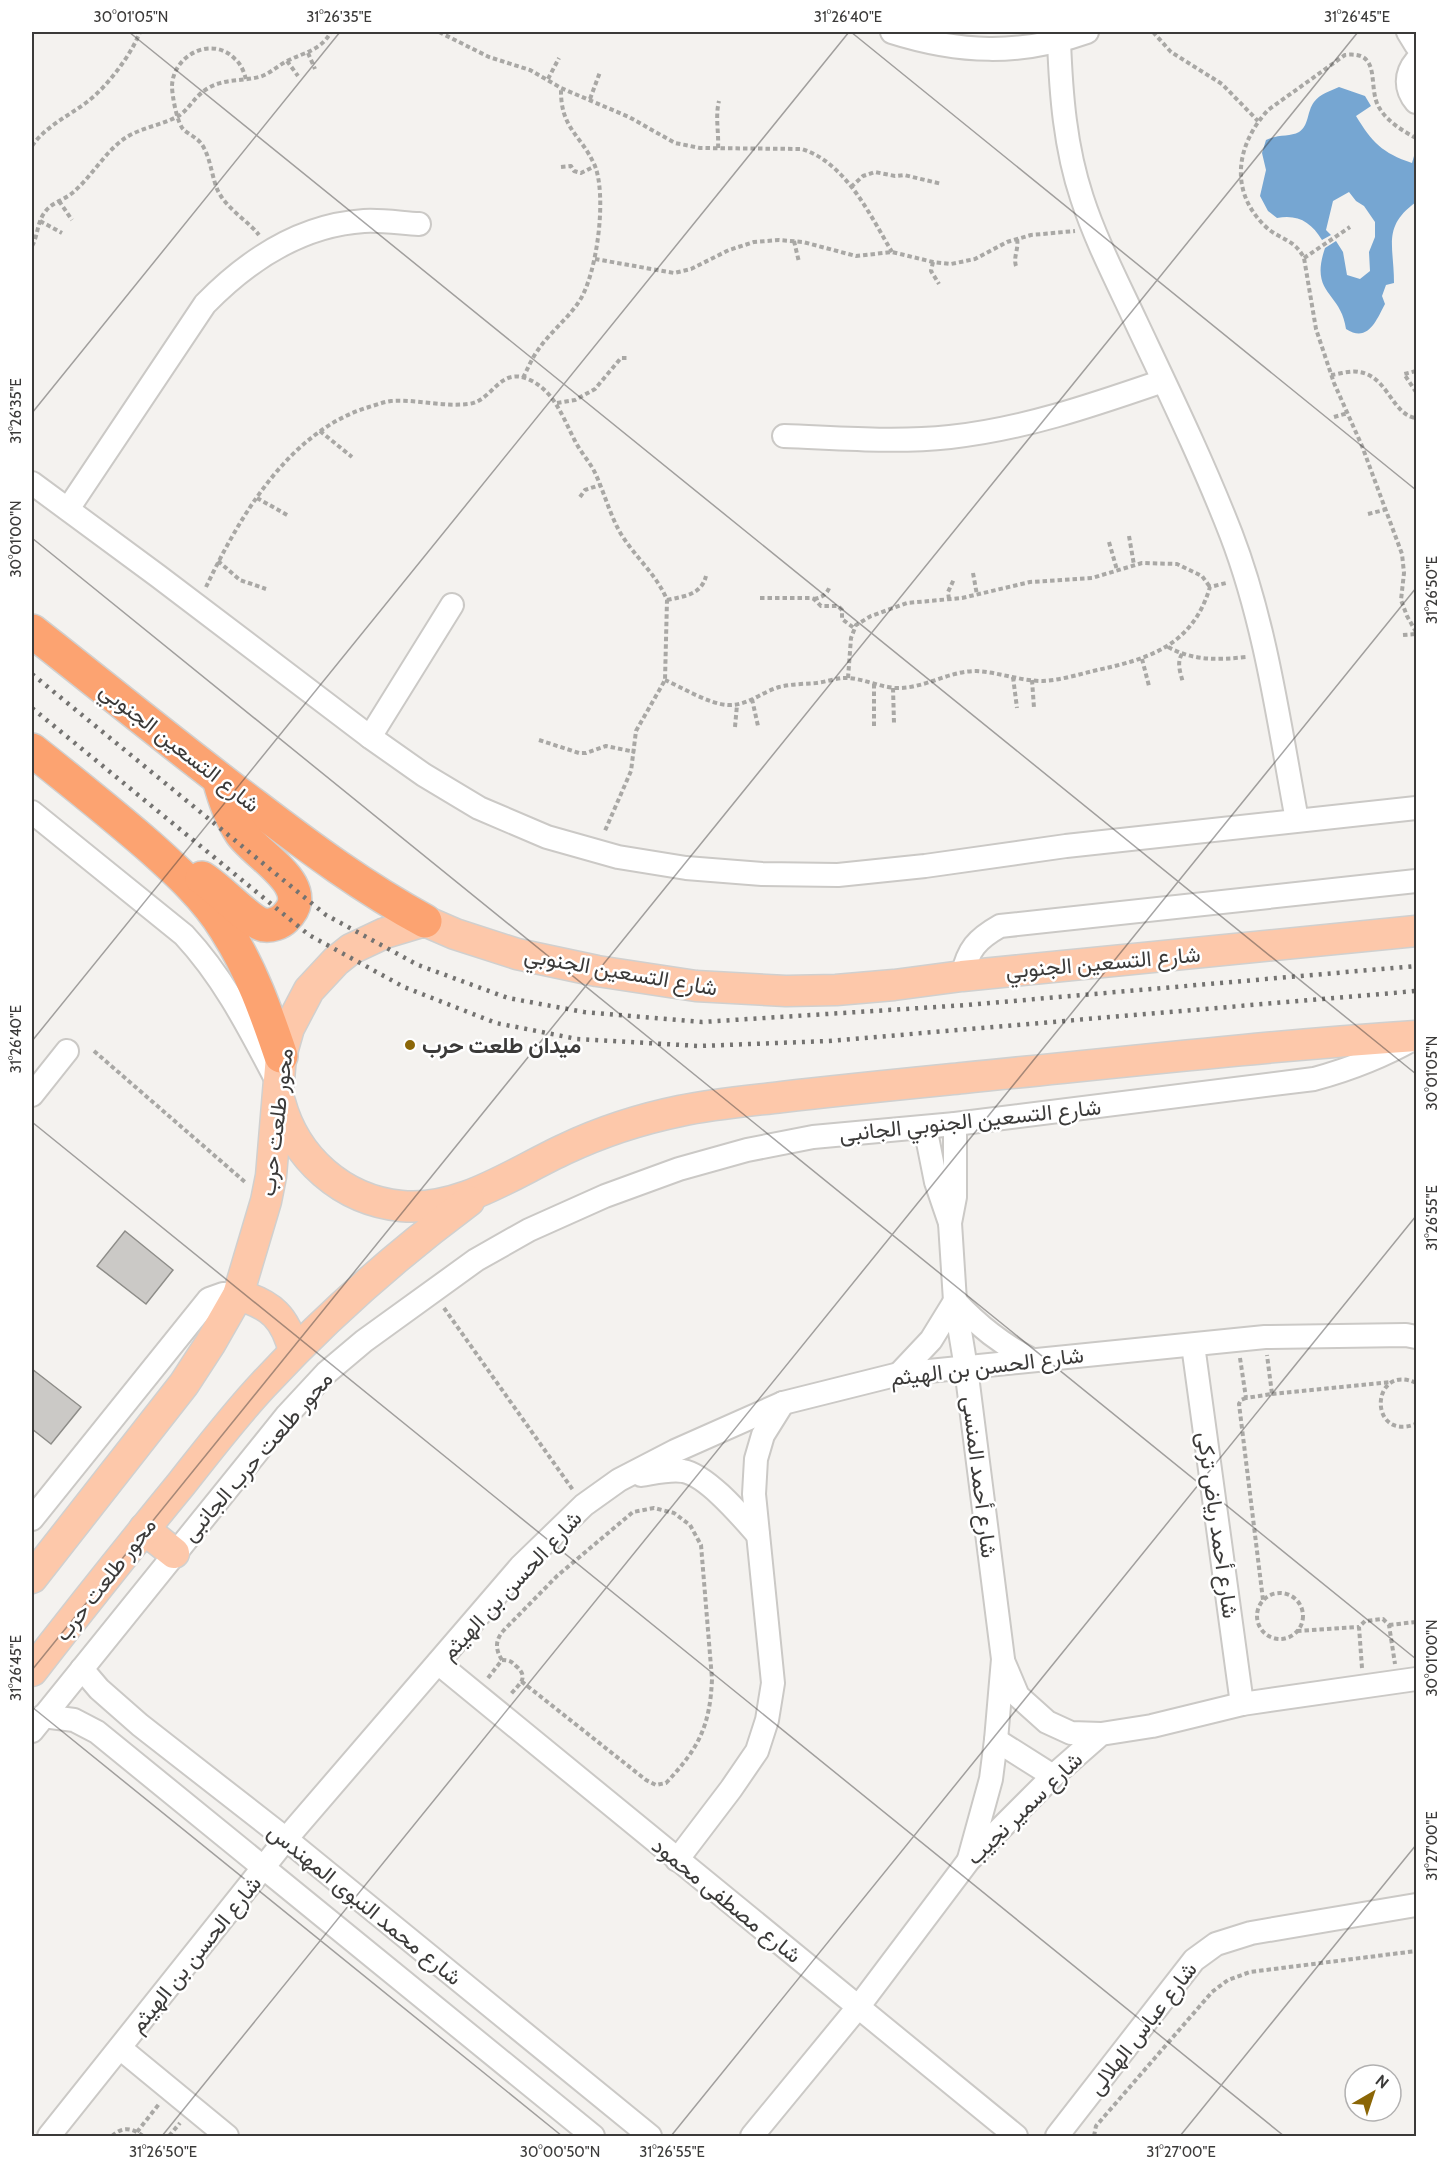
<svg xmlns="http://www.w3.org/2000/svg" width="1448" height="2168" viewBox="0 0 1448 2168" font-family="Cabin,Vazirmatn,sans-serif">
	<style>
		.water { fill: #76a6d2 }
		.building { fill: #cbc9c6; stroke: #8e8d89; stroke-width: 1.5 }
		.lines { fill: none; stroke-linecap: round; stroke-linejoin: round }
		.minor-casing { stroke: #cbc9c6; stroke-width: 26 }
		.major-casing { stroke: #d0d0cf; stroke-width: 33 }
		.highway-casing { stroke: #d0d0cf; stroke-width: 36 }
		.path { stroke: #a9a8a5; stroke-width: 4; stroke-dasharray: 4.5 3; stroke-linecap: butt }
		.minor { stroke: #fff; stroke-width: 22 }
		.major { stroke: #fdc8aa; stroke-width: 30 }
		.highway { stroke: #fca371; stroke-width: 33 }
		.rail { stroke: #747371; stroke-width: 4.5; stroke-dasharray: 3 6; stroke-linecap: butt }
		.ticks { fill: none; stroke: #3b3a39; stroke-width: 1.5; stroke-opacity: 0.45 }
		.poi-dot { fill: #8b6606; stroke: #fff; stroke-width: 2 }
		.labels { text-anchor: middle; stroke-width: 5; stroke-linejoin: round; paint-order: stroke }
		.street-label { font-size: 22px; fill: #3b3a39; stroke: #fff }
		.poi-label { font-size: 22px; font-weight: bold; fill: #3b3a39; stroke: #fff; text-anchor: start }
		.neatline { fill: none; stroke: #3b3a39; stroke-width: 2 }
		.ticks-label { font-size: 15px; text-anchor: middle; fill: #3b3a39 }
	</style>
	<rect width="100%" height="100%" fill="#f4f2ef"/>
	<path class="water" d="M1339,87L1365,96L1371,106L1356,116C1372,142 1382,153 1412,163L1416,149V202C1382,227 1394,245 1394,283L1386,285L1382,296L1385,304C1376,321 1368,343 1346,329C1341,291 1309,295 1325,248L1336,241L1343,252L1347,275L1360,279L1370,271L1369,252L1375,237V222L1364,206L1356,201L1349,192L1333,201L1326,230L1331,235L1322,240C1311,222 1298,214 1277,218L1268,211L1260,196L1266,170L1262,153L1266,140C1278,134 1290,137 1299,132C1309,126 1307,111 1314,102C1320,94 1330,91 1339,87Z"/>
	<g class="building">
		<polygon points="125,1231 173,1270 146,1304 97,1266"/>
		<polygon points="32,1369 81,1407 51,1444 32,1429"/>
	</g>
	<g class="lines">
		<g class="minor-casing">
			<g id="minor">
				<path d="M892,32C958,53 1020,56 1087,32"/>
				<polyline points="1408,32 1416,45"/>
				<path d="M1059,41C1061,94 1065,147 1082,198C1096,241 1117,281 1136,322C1169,392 1203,462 1231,534C1266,625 1279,724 1297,820"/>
				<path d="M1416,61C1405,74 1405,89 1416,102"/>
				<path d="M784,436C839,438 895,443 950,437C1024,429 1093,405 1163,381"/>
				<polyline points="32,483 158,576 370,737 424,775 479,808 547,837 618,857 686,868 762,874 838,875 925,866 1066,846 1416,808"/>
				<path d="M68,509L205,304C247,261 301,225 364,221C382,220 401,223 419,224"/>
				<polyline points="370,737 452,605"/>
				<path d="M32,812L184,935C224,978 249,1028 276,1079"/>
				<path d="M962,976C968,949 977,939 1000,926L1416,881"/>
				<polyline points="32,1095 67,1051"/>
				<polyline points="955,1124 955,1197 950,1223 955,1301 966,1368 1003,1659 996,1740 991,1779 969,1859"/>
				<polyline points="925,1127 936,1182 950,1223"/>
				<polyline points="1193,1345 1242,1704"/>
				<path d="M899,1374L931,1340L955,1301C979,1326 1001,1344 1032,1360"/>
				<path d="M641,1475C654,1473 669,1469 683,1471C707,1475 742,1517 758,1535"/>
				<polyline points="32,1519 209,1299 223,1294 238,1295"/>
				<polyline points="438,1663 1016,2136"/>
				<polyline points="1004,1663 1018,1696 1047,1722 1071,1733 1101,1734"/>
				<polyline points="82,1669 99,1689 140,1725 286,1839 650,2136"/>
				<polyline points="43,1716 74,1720 97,1732 593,2136"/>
				<path d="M32,1731L287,1415L326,1373L364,1341L476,1260L529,1230L605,1196L679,1169L747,1150L813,1137L955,1124L1314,1079C1351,1069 1382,1057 1415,1038"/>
				<polyline points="996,1740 1053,1776"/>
				<polyline points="677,1860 731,1789 757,1751 767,1720 773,1683 754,1494 756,1459 763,1435 783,1403"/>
				<polyline points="120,2048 227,2136"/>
				<polyline points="49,2136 286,1839 521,1566 584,1505 619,1480 675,1451 783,1403 899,1374 1265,1337 1406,1335 1416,1337"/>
				<polyline points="752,2136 859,2006 969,1860 1053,1776 1101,1734 1152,1726 1242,1704 1416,1679"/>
				<polyline points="1057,2136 1194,1960 1216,1944 1251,1933 1416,1905"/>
			</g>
		</g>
		<g class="major-casing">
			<g id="major">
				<path d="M280,1102C295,1158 342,1200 401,1206C460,1212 513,1173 565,1149C601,1132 641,1119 680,1111C713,1104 748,1101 782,1097C842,1090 903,1084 963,1078C1114,1063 1265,1046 1416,1036"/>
				<path d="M238,1295C271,1304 286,1318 294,1352"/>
				<polyline points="144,1529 174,1553"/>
				<polyline points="32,1578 184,1384 210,1344 238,1295 266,1201 271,1176 281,1056 289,1028 309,990 336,961 351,949 385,933 425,921 455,934 517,954 597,971 696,986 786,991 836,990 894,985 962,976 1416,931"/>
				<path d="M32,1671C81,1608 131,1545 182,1483C208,1450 234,1416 263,1385C326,1317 395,1256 469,1201"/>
			</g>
		</g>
		<g class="highway-casing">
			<g id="highway">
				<path d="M32,631C106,689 179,749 255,806C310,848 364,888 425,921"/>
				<path d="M32,750C71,781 111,813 149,846C177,871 206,897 226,930C251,969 266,1012 281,1056"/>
				<path d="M202,878C219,888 249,922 264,925C271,926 280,923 285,918C318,887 258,857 241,833C230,817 224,798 219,779"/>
			</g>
		</g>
		<g class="path">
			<path d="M439,32L489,57L530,70L561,88L629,117L675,143L700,148L802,149C846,163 870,215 892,252"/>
			<polyline points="1153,32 1171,52 1222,84 1258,121"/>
			<polyline points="308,53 315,69"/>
			<polyline points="287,61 298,76"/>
			<path d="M246,79C244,72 241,64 235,59C212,35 173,55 172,86C172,95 177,124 184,130C191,136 199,138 204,148C211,161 212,178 218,191C227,209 247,220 259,235"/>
			<polyline points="548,79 559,58"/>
			<polyline points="590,99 600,72"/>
			<path d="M1416,138C1403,131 1388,122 1380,109C1366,89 1384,50 1345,55L1268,110C1236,145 1229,191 1265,226C1279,240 1294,238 1304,258L1316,329L1334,383L1362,446L1402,554L1404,573L1401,600L1407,616L1416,632"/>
			<path d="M32,146C46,126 67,117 87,102C107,87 131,55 140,32"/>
			<path d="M718,148C719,132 715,117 719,101"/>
			<polyline points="561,167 571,166 574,171 581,173 595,166"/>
			<polyline points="851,187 863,176 875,172 895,176 904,175 942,184"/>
			<polyline points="59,201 72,220"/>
			<polyline points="40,221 62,233"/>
			<polyline points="794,241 799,262"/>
			<path d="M32,246C38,236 37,222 45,212C51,203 62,201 71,194C90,179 102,156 121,141C139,127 162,126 180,115C191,107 195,95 210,87C225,79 243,81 259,77C270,74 277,66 287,61C305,52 320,51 331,32"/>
			<polyline points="1304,258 1350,227"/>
			<polyline points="595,259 674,273 691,269 729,250 754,242 779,240 803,242 856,256 892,252 933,262 951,264 975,259 1007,242 1031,235 1075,231"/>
			<polyline points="933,262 931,271 939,284"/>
			<path d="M1016,266C1013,257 1019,249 1017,239"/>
			<polyline points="1416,371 1404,374 1416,392"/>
			<path d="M1331,375C1340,374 1351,370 1359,372C1388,376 1392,415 1416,418"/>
			<path d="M523,378C528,368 532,358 538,350C550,332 568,319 580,300C597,273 607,197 595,166C581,134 560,129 561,88"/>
			<polyline points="557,403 575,400 595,389 621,358 629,358"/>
			<polyline points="1334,417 1348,413"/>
			<polyline points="320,431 352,457"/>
			<polyline points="580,497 585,490 600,485"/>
			<polyline points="257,498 289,516"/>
			<polyline points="1368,514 1384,510"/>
			<polyline points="1129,536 1134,565"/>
			<polyline points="1109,542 1117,570"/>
			<polyline points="218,561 240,580 266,589"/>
			<polyline points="973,573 977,595"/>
			<path d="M206,587C240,516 289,431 369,407C376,405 383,402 391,401C416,399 442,407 468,404C493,402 499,365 530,380C555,392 563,418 575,441C581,453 591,463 596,475C605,495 610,515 621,534C635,557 657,575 667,600L665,680L636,731L631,771L604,833"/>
			<polyline points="760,598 811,598 814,599 821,606 838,606 842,610 842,619 854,628"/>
			<path d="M814,599C823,597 827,594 830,586"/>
			<polyline points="949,599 948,592 954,579"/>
			<path d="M667,600C685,596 701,595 706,576"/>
			<polyline points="1403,635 1416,634"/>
			<path d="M1168,647C1194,661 1217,660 1246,657"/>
			<path d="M1182,654C1176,663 1181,674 1183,683"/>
			<polyline points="1142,659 1149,686"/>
			<polyline points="1013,677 1017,708"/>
			<polyline points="848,678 851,638 856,625 871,616 907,603 962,598 1030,582 1092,578 1142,563 1177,564 1202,576 1210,587"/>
			<path d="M665,680C683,688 709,704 728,705C747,706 762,692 779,687C791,684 804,684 816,683C825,682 834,679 842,678C861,677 878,687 896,688C924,689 948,671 976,671C998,672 1020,681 1043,681C1060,680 1077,675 1093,671C1148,659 1192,647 1210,587L1226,583"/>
			<polyline points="1032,680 1034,708"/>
			<polyline points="893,688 894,723"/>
			<polyline points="752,699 758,726"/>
			<polyline points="874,726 874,684"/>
			<polyline points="735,727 737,705"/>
			<polyline points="539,740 579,753 586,753 606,746 635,752"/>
			<polyline points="94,1051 245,1182"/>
			<polyline points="444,1308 573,1490"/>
			<polyline points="1240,1358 1246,1398 1272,1394 1267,1355"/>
			<path d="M1416,1383C1371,1362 1367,1442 1416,1424"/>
			<polyline points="1272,1394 1392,1382"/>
			<polyline points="1246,1398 1241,1400 1239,1404 1263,1600"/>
			<circle cx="1280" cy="1616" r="23"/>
			<polyline points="1389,1625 1416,1622"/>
			<polyline points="1297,1631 1359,1627"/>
			<path d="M502,1660C495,1649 495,1640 504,1630L557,1576L633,1512L654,1508L674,1513L690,1525L701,1545L712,1679C710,1726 699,1748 666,1783L656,1785L646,1780L521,1681"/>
			<polyline points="1362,1668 1359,1627 1365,1621 1383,1619 1389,1625 1395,1664"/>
			<path d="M488,1678L502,1660C509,1660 511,1661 516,1666C530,1678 519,1684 510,1695"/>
			<polyline points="137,2132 159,2104"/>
			<path d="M112,2136C122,2127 131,2127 143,2136"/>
			<polyline points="169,2136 180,2123"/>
			<polyline points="1094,2136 1096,2126 1212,1992 1228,1980 1250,1972 1416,1951"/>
		</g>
		<use href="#minor" class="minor"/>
		<use href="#major" class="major"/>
		<use href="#highway" class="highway"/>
		<g class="rail">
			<polyline points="32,674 326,915 418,965 508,998 584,1012 702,1022 967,1005 1416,966"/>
			<polyline points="32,708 309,935 404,987 496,1023 577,1039 699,1046 829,1041 1416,991"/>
		</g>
	</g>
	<path class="ticks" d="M129,32L1416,1074M851,32L1416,490M32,413L340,32M32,538L1416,1659M32,1041L849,32M32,1122L1284,2136M32,1670L1358,32M32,1707L562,2136M162,2136L1416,588M671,2136L1416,1216M1180,2136L1416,1845"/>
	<circle class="poi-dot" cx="410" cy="1045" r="6"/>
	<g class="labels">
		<g class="street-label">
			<text transform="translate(180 747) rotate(38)" y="8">شارع التسعين الجنوبي</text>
			<text transform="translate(1103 962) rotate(-5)" y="8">شارع التسعين الجنوبي</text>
			<text transform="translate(621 971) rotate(10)" y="8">شارع التسعين الجنوبي</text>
			<text transform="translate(970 1120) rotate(-6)" y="8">شارع التسعين الجنوبي الجانبى</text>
			<text transform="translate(276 1122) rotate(-83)" y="8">محور طلعت حرب</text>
			<text transform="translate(987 1366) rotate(-7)" y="8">شارع الحسن بن الهيثم</text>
			<text transform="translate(257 1456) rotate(-49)" y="8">محور طلعت حرب الجانبى</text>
			<text transform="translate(980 1477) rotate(83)" y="8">شارع أحمد المنسى</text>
			<text transform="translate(1218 1525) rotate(82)" y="8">شارع أحمد رياض تركى</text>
			<text transform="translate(105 1579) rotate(-52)" y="8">محور طلعت حرب</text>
			<text transform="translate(511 1585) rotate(-47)" y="8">شارع الحسن بن الهيثم</text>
			<text transform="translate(1024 1808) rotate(-44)" y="8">شارع سمير نجيب</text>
			<text transform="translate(727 1900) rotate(39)" y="8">شارع مصطفى محمود</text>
			<text transform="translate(365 1904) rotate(39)" y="8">شارع محمد النبوى المهندس</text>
			<text transform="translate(195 1954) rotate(-51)" y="8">شارع الحسن بن الهيثم</text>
			<text transform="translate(1142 2028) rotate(-52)" y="8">شارع عباس الهلالى</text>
		</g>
		<g class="poi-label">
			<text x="422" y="1053">ميدان طلعت حرب</text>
		</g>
	</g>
	<rect width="1448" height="2168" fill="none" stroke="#ffffff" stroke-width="66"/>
	<g transform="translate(1373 2093) rotate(39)"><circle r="28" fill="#ffffff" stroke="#b1b0b0" stroke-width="1.5"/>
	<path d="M0-4.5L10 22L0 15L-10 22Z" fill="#8b6606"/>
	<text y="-9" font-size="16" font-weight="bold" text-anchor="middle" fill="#3b3a39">N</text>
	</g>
	<rect x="33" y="33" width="1382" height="2102" class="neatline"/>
	<g class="ticks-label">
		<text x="131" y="22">30°01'05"N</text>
		<text x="339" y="22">31°26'35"E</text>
		<text x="848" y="22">31°26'40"E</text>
		<text x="1357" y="22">31°26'45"E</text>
		<text transform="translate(16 411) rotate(-90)" y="5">31°26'35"E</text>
		<text transform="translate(16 539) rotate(-90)" y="5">30°01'00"N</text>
		<text transform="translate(1432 590) rotate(-90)" y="5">31°26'50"E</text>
		<text transform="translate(16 1039) rotate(-90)" y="5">31°26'40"E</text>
		<text transform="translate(1432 1073) rotate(-90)" y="5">30°01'05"N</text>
		<text transform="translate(1432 1218) rotate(-90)" y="5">31°26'55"E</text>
		<text transform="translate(1432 1658) rotate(-90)" y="5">30°01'00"N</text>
		<text transform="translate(16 1668) rotate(-90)" y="5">31°26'45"E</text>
		<text transform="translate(1432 1846) rotate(-90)" y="5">31°27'00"E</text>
		<text x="163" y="2157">31°26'50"E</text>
		<text x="560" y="2157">30°00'50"N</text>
		<text x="672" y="2157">31°26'55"E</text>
		<text x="1181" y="2157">31°27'00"E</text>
	</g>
</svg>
